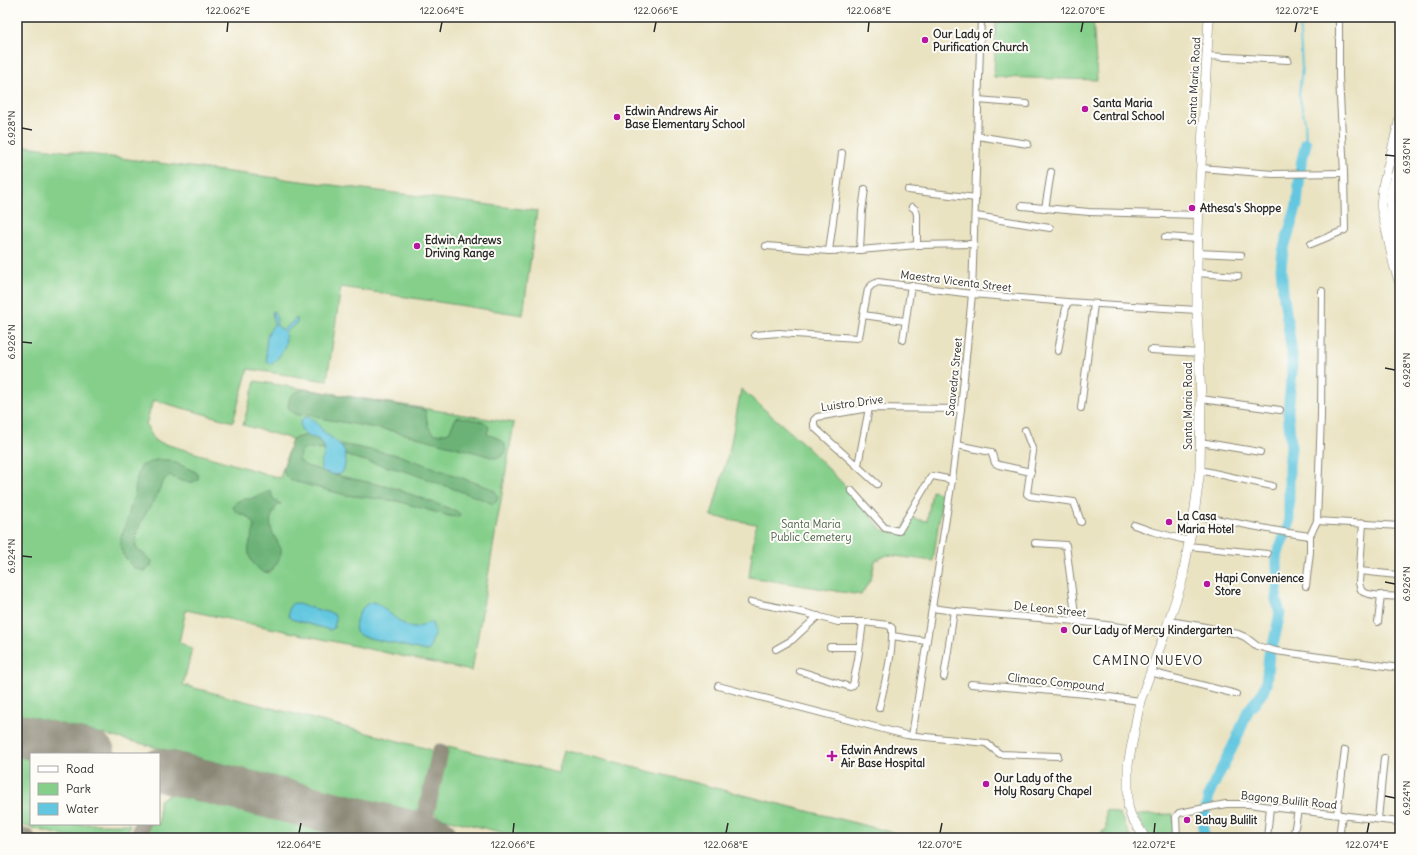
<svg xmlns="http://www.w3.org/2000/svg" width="1417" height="855" viewBox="0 0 1417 855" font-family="Delius,sans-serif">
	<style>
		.green { fill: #85cf8b; stroke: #587d5b }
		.forest { fill: #6cb277; stroke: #4c6e51 }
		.water { fill: #63c7e0; stroke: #477986 }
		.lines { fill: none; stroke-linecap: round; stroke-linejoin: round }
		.stream { stroke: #63c7e0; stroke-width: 2 }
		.river { stroke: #63c7e0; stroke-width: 11 }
		.taxiway { stroke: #8a8776; stroke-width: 17 }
		.runway { stroke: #8a8776; stroke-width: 43 }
		.minor-casing { stroke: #8a8776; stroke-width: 8 }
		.secondary-casing { stroke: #8a8776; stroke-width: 10 }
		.minor { stroke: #fff; stroke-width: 6 }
		.secondary { stroke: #fff; stroke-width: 9 }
		.ticks { fill: none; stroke: #2b2b2b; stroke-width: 1.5 }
		.poi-dot { fill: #b5179e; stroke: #fdfcf7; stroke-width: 1.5 }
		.labels { text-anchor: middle; stroke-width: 4; stroke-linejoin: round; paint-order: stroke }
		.poi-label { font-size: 11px; font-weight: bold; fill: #2b2b2b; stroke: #fdfcf7; text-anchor: start }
		.street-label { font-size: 11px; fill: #2b2b2b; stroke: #fdfcf7 }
		.park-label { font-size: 11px; fill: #465c48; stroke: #fdfcf7 }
		.quarter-label { font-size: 13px; letter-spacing: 1px; fill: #2b2b2b; stroke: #fdfcf7 }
		.neatline { fill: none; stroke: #2b2b2b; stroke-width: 1.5 }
		.ticks-label { font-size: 10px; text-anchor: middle; fill: #2b2b2b }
	</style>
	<rect width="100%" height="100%" fill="#fdfcf7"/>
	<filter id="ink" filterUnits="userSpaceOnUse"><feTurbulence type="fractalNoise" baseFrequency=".025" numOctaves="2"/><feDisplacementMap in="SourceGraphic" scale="8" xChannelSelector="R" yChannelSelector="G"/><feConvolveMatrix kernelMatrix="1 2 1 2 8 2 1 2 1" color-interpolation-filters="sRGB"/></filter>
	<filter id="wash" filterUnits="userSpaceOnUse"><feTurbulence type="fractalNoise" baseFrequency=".012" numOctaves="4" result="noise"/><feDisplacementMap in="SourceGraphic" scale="16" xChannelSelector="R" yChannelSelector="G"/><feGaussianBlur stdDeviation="0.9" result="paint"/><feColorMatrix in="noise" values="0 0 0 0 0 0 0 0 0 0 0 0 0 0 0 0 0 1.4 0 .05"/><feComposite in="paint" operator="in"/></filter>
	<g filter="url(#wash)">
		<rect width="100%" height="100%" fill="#eae3c2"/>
		<g class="green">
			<polygon points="996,17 1093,17 1097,80 994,77"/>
			<polygon points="17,145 537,211 523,315 341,287 327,381 248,369 233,422 153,400 146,425 155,441 280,478 292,439 243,425 255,381 514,423 472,671 186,610 179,642 192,649 183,685 429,749 433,754 433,757 423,803 418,809 414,811 17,713"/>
			<polygon points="741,389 803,443 854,495 882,530 900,533 909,518 927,521 932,491 943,494 933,561 887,555 875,561 871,579 861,595 749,577 756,524 711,516 730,448"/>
			<polygon points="448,746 558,773 564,750 915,838 525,838 438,817 435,813 433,807"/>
			<polygon points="17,756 31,760 31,824 130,824 127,836 124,838 72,838 17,824"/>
			<polygon points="171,794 353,838 146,838 150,824 159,824 159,800"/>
			<polygon points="1106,810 1120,814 1131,838 1102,838 1102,831 1106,831"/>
			<polygon points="1173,814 1175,836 1149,837 1136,815"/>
		</g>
		<g class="forest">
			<path d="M305,389L425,410C429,427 427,439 449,432L456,418L460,417L485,422L489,427L487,434C498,439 508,439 505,453L499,458H494L478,453L393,431L325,419L310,414L298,415L292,412L288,407C289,394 293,393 305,389Z"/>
			<path d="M307,435C316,437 322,441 325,450L304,449L300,453L299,459L304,465L335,475L394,488L456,511L460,514L459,517L449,516L397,501L345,495L293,481L286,476L283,470L292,439Z"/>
			<polygon points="340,444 398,455 490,488 495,491 498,497 496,502 493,504 484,500 408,472 347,456 343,448"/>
			<path d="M156,460H169L196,472L199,478C191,487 178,480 169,475C159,485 160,491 153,502C144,517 134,529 136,548L152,561L151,566L145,571L134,568L123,555L120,545L122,534L127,522L130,509L135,492L137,478L141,466Z"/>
			<path d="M271,491C272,498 274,501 281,504C276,505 275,509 273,513C268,523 271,531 277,541C278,544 281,547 281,549C282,556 278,561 275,566C273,568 272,572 269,572C265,574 260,571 258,568C236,549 261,533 252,521C247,513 239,517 233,508L236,502L244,499H250Z"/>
		</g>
		<g class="water">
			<path d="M274,311L277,320L276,325L283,330L297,318V323L285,332C288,346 282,354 272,364L267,362C266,350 264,333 274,325L272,312Z"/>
			<path d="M305,417L311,418C316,422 320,427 324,432C339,444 350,448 344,469C341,479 329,473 322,471C317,461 331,453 321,442C317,437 311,438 307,435C300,431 297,422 305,417Z"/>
			<path d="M372,602L377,603C385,609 405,628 414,628C421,628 425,622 432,623L435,632L429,650L426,651L361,636L356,632C353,622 361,604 372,602Z"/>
			<path d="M294,603L334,614L336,619L334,628L330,630L291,619L289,617C288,612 288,605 294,603Z"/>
		</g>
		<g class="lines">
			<polyline class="stream" points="1299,17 1302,68 1299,95 1305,121 1306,143"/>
			<polyline class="river" points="1204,838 1203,827 1204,816 1210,792 1236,740 1248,711 1263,692 1266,684 1269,654 1274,641 1280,613 1276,599 1278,580 1277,564 1277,555 1280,547 1285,535 1289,524 1289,467 1291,447 1288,411 1292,372 1292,353 1283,291 1281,267 1283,251 1297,205 1301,164 1306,143"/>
			<g class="taxiway">
				<polyline points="159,780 167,776 180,775"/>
				<polyline points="421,834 440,752"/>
				<polyline points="17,835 27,838"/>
				<polyline points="138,838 142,824"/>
			</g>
			<g class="runway">
				<polyline points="17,735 94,754"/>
				<polyline points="159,770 436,838"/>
			</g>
		</g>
	</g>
	<g filter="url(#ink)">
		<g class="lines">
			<g class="minor-casing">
				<g id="minor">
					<polyline points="1207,56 1288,60"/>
					<polyline points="978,100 1027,104"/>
					<polyline points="977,136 1028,144"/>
					<polyline points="1201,168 1273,174 1344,173"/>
					<polyline points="908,190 976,198"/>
					<polyline points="1022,206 1089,212 1199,215"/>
					<polyline points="912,207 915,209 917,214 917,245"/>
					<polyline points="1045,209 1051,172"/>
					<polyline points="976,216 1050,228"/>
					<polyline points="1165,237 1199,239"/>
					<polyline points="1311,244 1345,230 1344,173 1339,77 1339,17"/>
					<polyline points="766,246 829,251 860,250 917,245 974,244"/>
					<polyline points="860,250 862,211 865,189"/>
					<polyline points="829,251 842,153"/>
					<polyline points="1197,253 1241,255"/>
					<polyline points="1197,273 1238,276"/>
					<polyline points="863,315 905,321"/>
					<polyline points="755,335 779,333 857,338 859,337 868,289 872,285 878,282 972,294 1067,302 1197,310"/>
					<polyline points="903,340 911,285"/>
					<polyline points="1151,350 1200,353"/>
					<polyline points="1058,351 1067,302"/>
					<polyline points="1201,399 1280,410"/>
					<polyline points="1081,408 1094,304"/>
					<polyline points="1025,430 1033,451 1027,494 1030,496 1074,502 1081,522"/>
					<polyline points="1200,442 1260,452"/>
					<polyline points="957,445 991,452 992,454 995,463 999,465 1031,472"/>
					<polyline points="858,465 869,408"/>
					<polyline points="1200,470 1272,486"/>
					<polyline points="877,484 814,427 814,420 817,417 869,408 961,409"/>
					<polyline points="851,490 885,528 899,531 931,477 933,476 952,480"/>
					<polyline points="1194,515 1289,533 1310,536"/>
					<polyline points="1317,521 1400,526"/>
					<path d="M1363,523L1359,583C1360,586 1360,590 1363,592C1370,596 1388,596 1397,597"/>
					<polyline points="1134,525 1151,531 1189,541"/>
					<polyline points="1035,543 1066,545 1076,621"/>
					<polyline points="1188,546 1267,554"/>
					<polyline points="1360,571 1397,575"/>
					<polyline points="1306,586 1310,552 1310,536 1317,521 1321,416 1322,291"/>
					<path d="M751,602L806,613L838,622H863L888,625L892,628C893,655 885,682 879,708"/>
					<polyline points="932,608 954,611 1076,621 1165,633"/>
					<polyline points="1169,621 1200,626 1238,634 1245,637 1257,646 1276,651 1400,668"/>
					<polyline points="1378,622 1381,595"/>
					<polyline points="892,636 926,641"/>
					<polyline points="830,647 859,647"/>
					<polyline points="776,649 792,640 818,616"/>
					<polyline points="800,671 850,687 853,685 858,659 863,622"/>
					<polyline points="1150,672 1236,694"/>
					<polyline points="944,677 954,611"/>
					<polyline points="971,684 1086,694 1140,701"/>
					<polyline points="718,686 906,735 986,743 1000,754 1058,756"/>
					<polyline points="912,736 952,480 961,409 972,294 981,17"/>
					<polyline points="1337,814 1345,750"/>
					<polyline points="1378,819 1384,758"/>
					<polyline points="1177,838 1176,817 1179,813 1226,804 1249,804 1270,807 1400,822"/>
					<polyline points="1267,838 1270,807"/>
					<polyline points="1293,838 1298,810"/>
					<polyline points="1339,838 1342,815"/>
				</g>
			</g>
			<g class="secondary-casing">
				<g id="secondary">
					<polyline points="1400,118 1383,186 1381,206 1394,265 1400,284"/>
					<path d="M1400,160C1398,169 1394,178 1392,187C1387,208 1394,230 1400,251"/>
					<polyline points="1145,838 1131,816 1128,806 1128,765 1140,701 1165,633 1182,581 1194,515 1200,470 1201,399 1197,310 1197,263 1199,202 1209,17"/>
				</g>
			</g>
			<use href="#minor" class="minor"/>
			<use href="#secondary" class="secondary"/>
		</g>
	</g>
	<path class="ticks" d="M227,32L228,22M440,32L442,22M654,32L656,22M868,32L869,22M1081,32L1083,22M1295,32L1297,22M22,128L32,130M1385,155L1395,156M22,342L32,343M1385,368L1395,370M22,556L32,557M1385,582L1395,584M1385,796L1395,798M299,833L301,823M513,833L514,823M726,833L728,823M940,833L942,823M1154,833L1155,823M1367,833L1369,823"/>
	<g class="poi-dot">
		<circle cx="925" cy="40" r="4"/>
		<circle cx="1085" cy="109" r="4"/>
		<circle cx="617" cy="117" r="4"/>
		<circle cx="1192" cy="208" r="4"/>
		<circle cx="417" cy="246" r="4"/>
		<circle cx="1169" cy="522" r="4"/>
		<circle cx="1207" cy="584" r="4"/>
		<circle cx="1064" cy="630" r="4"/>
		<path d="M830 750h4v4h4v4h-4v4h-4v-4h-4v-4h4z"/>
		<circle cx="986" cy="784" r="4"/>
		<circle cx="1187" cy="820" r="4"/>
	</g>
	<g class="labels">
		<g class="poi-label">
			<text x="933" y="38">Our Lady of<tspan x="933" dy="13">Purification Church</tspan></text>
			<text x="1093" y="107">Santa Maria<tspan x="1093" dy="13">Central School</tspan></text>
			<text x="625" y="115">Edwin Andrews Air<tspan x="625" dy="13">Base Elementary School</tspan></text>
			<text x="1200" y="212">Athesa's Shoppe</text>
			<text x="425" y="244">Edwin Andrews<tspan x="425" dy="13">Driving Range</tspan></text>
			<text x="1177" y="520">La Casa<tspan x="1177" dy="13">Maria Hotel</tspan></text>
			<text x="1215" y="582">Hapi Convenience<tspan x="1215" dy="13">Store</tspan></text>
			<text x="1072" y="634">Our Lady of Mercy Kindergarten</text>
			<text x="841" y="754">Edwin Andrews<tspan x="841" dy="13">Air Base Hospital</tspan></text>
			<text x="994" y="782">Our Lady of the<tspan x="994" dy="13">Holy Rosary Chapel</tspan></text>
			<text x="1195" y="824">Bahay Bulilit</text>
		</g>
		<g class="street-label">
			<text transform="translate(1194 81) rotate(-87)" y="4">Santa Maria Road</text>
			<text transform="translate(956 281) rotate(7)" y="4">Maestra Vicenta Street</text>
			<text transform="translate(954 377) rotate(-84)" y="4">Saavedra Street</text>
			<text transform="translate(852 403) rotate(-8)" y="4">Luistro Drive</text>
			<text transform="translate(1188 406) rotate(-90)" y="4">Santa Maria Road</text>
			<text transform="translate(1050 609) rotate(6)" y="4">De Leon Street</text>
			<text transform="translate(1056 682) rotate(6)" y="4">Climaco Compound</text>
			<text transform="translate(1289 800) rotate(6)" y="4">Bagong Bulilit Road</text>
		</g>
		<g class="park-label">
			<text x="811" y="528">Santa Maria<tspan x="811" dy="13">Public Cemetery</tspan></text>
		</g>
		<g class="quarter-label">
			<text x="1148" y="665">CAMINO NUEVO</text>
		</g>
	</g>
	<rect width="1417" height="855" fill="none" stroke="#fdfcf7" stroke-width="44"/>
	<rect x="30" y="753" width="130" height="72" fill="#fdfcf7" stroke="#a9a8a5"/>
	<rect x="38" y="766" width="20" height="6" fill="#ffffff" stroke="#a9a8a5"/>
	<text x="66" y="773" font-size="12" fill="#2b2b2b">Road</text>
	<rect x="38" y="783" width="20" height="12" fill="#85cf8b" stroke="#a9a8a5"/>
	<text x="66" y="793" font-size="12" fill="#2b2b2b">Park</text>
	<rect x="38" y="803" width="20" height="12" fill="#63c7e0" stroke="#a9a8a5"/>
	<text x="66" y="813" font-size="12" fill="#2b2b2b">Water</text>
	<rect x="22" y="22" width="1373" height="811" class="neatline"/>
	<g class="ticks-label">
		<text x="228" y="14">122.062°E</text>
		<text x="442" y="14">122.064°E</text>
		<text x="656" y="14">122.066°E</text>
		<text x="869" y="14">122.068°E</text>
		<text x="1083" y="14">122.070°E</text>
		<text x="1297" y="14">122.072°E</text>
		<text transform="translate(11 128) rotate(-90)" y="4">6.928°N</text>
		<text transform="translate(1406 156) rotate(-90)" y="4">6.930°N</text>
		<text transform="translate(11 342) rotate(-90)" y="4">6.926°N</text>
		<text transform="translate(1406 370) rotate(-90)" y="4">6.928°N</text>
		<text transform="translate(11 556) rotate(-90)" y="4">6.924°N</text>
		<text transform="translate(1406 584) rotate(-90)" y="4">6.926°N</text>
		<text transform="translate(1406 798) rotate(-90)" y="4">6.924°N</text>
		<text x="299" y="848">122.064°E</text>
		<text x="513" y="848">122.066°E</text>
		<text x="726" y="848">122.068°E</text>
		<text x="940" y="848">122.070°E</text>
		<text x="1154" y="848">122.072°E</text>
		<text x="1367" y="848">122.074°E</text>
	</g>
</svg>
